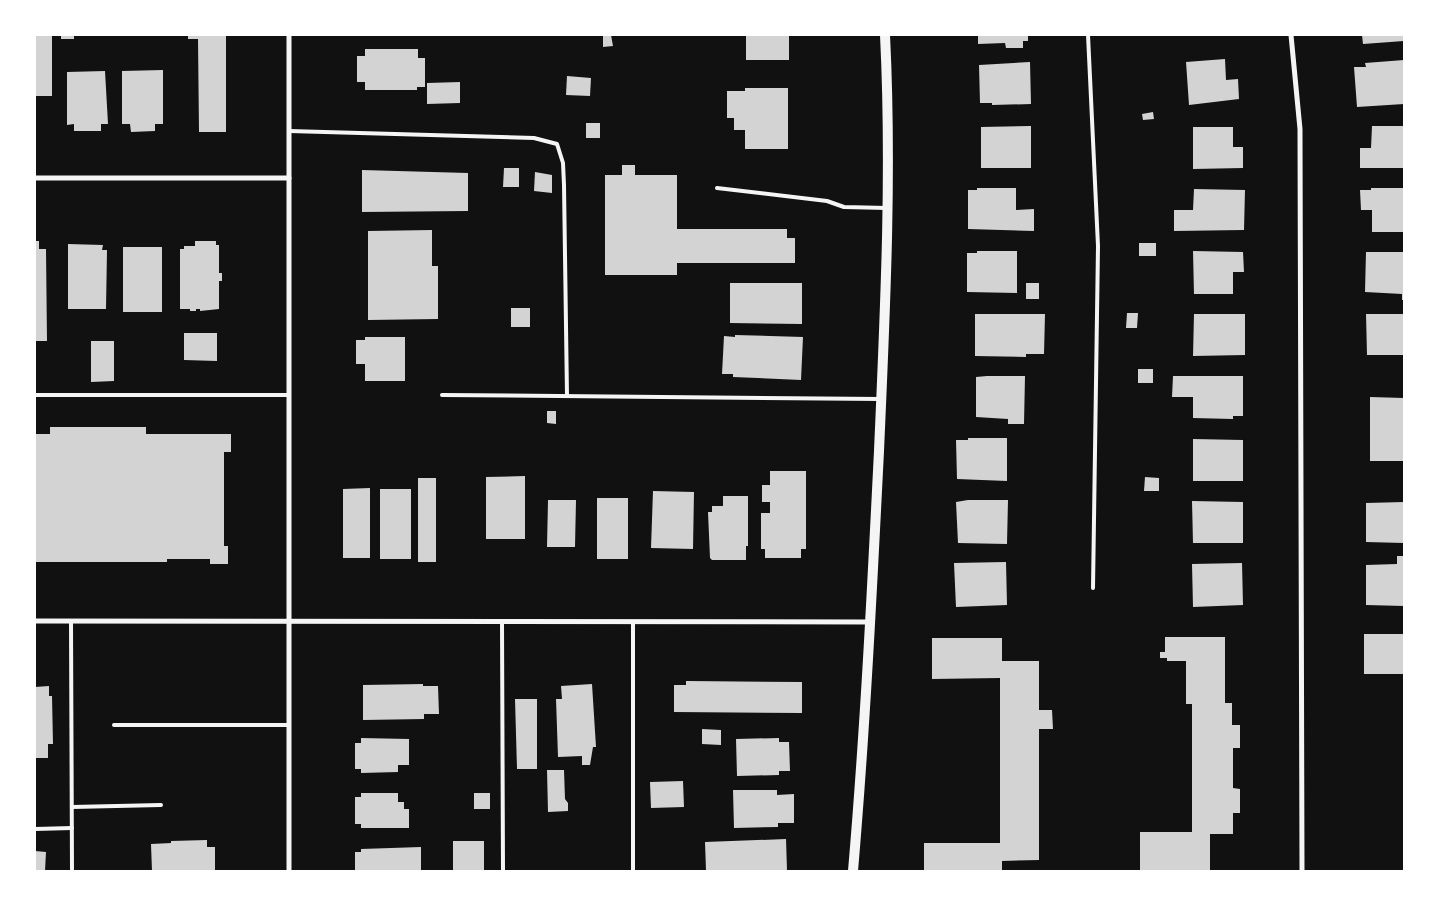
<svg xmlns="http://www.w3.org/2000/svg" width="1439" height="906" viewBox="0 0 1439 906" font-family="Karla,sans-serif">
	<style>
		.building { fill: #d3d3d3 }
		.lines { fill: none; stroke-linecap: round; stroke-linejoin: round }
		.service { stroke: #f5f5f5; stroke-width: 4 }
		.minor { stroke: #f5f5f5; stroke-width: 5 }
		.secondary { stroke: #f5f5f5; stroke-width: 10 }
	</style>
	<rect width="100%" height="100%" fill="#111"/>
	<g class="building">
		<rect x="35" y="35" width="17" height="61"/>
		<rect x="61" y="35" width="13" height="4"/>
		<polygon points="188,35 226,35 226,132 199,132 198,39 188,39"/>
		<polygon points="603,35 611,35 613,46 603,47"/>
		<rect x="746" y="35" width="43" height="25"/>
		<polygon points="978,35 1028,35 1028,41 1023,41 1023,48 1006,48 1005,43 978,44"/>
		<polygon points="1362,35 1404,35 1404,41 1363,44"/>
		<polygon points="365,49 418,49 418,58 425,58 425,87 417,87 417,90 365,90 365,82 357,82 357,56 365,56"/>
		<polygon points="1225,59 1226,80 1238,79 1239,99 1189,105 1186,62"/>
		<polygon points="1404,60 1404,104 1357,107 1354,67 1366,67 1365,63"/>
		<polygon points="1030,62 1031,104 992,105 992,103 980,103 979,65"/>
		<polygon points="163,70 163,124 155,124 155,131 131,132 130,124 122,124 122,71"/>
		<polygon points="105,71 108,124 101,124 101,131 74,131 74,124 67,125 67,72"/>
		<polygon points="567,76 591,78 590,96 566,95"/>
		<polygon points="460,82 460,103 427,104 427,83"/>
		<polygon points="745,88 788,88 788,149 745,149 745,130 734,130 734,118 727,118 727,91 745,91"/>
		<polygon points="1153,112 1154,119 1143,120 1142,114"/>
		<rect x="586" y="123" width="14" height="15"/>
		<polygon points="1031,126 1031,168 981,168 981,127"/>
		<polygon points="1372,126 1404,126 1404,168 1360,168 1360,148 1371,148"/>
		<polygon points="1193,127 1233,127 1233,147 1243,147 1243,168 1193,169"/>
		<polygon points="622,165 635,165 635,175 677,175 677,229 787,229 787,238 795,238 795,263 677,263 677,275 605,275 605,175 622,175"/>
		<polygon points="504,168 519,168 519,187 503,187"/>
		<polygon points="362,170 468,173 468,211 362,212"/>
		<polygon points="535,172 552,175 552,193 534,191"/>
		<polygon points="977,188 1016,188 1016,210 1034,209 1034,231 968,229 968,190 977,190"/>
		<polygon points="1371,188 1404,188 1404,232 1372,232 1372,210 1361,210 1360,190 1371,190"/>
		<polygon points="1194,189 1245,190 1244,230 1174,231 1174,210 1193,210"/>
		<polygon points="432,230 432,266 438,266 438,319 368,320 368,231"/>
		<polygon points="35,241 39,241 39,249 46,249 47,341 35,341"/>
		<polygon points="195,241 216,241 216,245 219,245 219,273 222,273 222,281 219,281 219,309 200,311 200,309 196,309 196,311 190,311 190,309 180,309 180,249 184,249 184,246 195,246"/>
		<rect x="1139" y="243" width="17" height="13"/>
		<polygon points="68,244 103,245 102,250 107,250 106,309 68,309"/>
		<rect x="123" y="247" width="39" height="65"/>
		<polygon points="977,251 1017,251 1017,293 967,292 967,253 977,253"/>
		<polygon points="1193,251 1243,252 1244,272 1233,272 1233,294 1194,294"/>
		<polygon points="1366,252 1404,252 1404,300 1402,300 1402,294 1365,292"/>
		<polygon points="730,283 802,283 802,324 730,323"/>
		<rect x="1026" y="283" width="13" height="16"/>
		<rect x="511" y="308" width="19" height="19"/>
		<polygon points="1127,313 1138,313 1137,328 1126,328"/>
		<polygon points="975,314 1045,314 1044,354 1026,354 1026,357 975,356"/>
		<polygon points="1194,314 1245,314 1245,355 1193,356"/>
		<polygon points="1366,314 1404,314 1404,355 1367,355"/>
		<polygon points="184,333 217,333 217,361 184,360"/>
		<polygon points="735,335 803,337 801,380 733,377 733,374 722,374 724,336 735,337"/>
		<polygon points="365,337 405,337 405,381 365,381 365,364 356,364 356,340 365,340"/>
		<polygon points="91,341 114,341 114,381 91,382"/>
		<rect x="1138" y="369" width="15" height="14"/>
		<polygon points="987,376 1025,376 1024,424 1008,424 1008,419 976,417 976,377"/>
		<polygon points="1173,376 1243,376 1243,416 1233,416 1233,419 1193,418 1193,397 1172,397"/>
		<polygon points="1370,397 1404,398 1404,461 1370,461"/>
		<polygon points="547,411 556,411 556,424 547,423"/>
		<polygon points="50,427 146,427 146,434 231,434 231,452 224,452 224,546 228,546 228,564 210,564 210,559 167,559 167,562 35,562 35,434 50,434"/>
		<polygon points="968,438 1007,438 1007,481 957,479 956,440 968,440"/>
		<polygon points="1193,439 1243,440 1243,481 1193,481"/>
		<polygon points="770,471 806,471 806,549 801,549 801,558 765,558 765,549 761,549 761,513 770,513 770,502 762,502 762,485 770,485"/>
		<polygon points="525,476 525,539 486,539 486,477"/>
		<polygon points="1145,477 1159,478 1159,491 1144,491"/>
		<rect x="418" y="478" width="18" height="84"/>
		<polygon points="370,488 370,558 343,558 343,489"/>
		<rect x="380" y="489" width="31" height="70"/>
		<polygon points="653,491 694,492 693,549 651,548"/>
		<polygon points="723,496 748,496 748,546 746,546 746,560 712,560 710,558 708,512 712,512 712,506 723,506"/>
		<rect x="597" y="498" width="31" height="61"/>
		<polygon points="548,500 576,500 575,547 547,547"/>
		<polygon points="968,500 1008,500 1007,544 958,543 956,502"/>
		<polygon points="1192,501 1243,502 1243,543 1193,543"/>
		<polygon points="1404,502 1404,543 1366,542 1366,503"/>
		<polygon points="1397,556 1404,556 1404,606 1366,605 1366,565 1397,564"/>
		<polygon points="1006,562 1007,605 956,607 954,563"/>
		<polygon points="1242,563 1243,605 1193,607 1192,564"/>
		<rect x="1364" y="634" width="40" height="40"/>
		<polygon points="1165,637 1225,637 1225,703 1232,703 1232,725 1240,725 1240,748 1233,748 1233,788 1240,789 1240,813 1233,813 1233,834 1210,834 1210,871 1140,871 1140,832 1192,832 1192,704 1186,704 1186,661 1167,661 1167,658 1160,658 1160,652 1165,652"/>
		<polygon points="932,638 1002,638 1002,661 1039,661 1039,710 1052,710 1053,729 1039,729 1039,860 1002,861 1002,871 924,871 924,843 1000,843 1000,678 932,679"/>
		<polygon points="686,681 802,682 802,713 674,712 674,685 686,685"/>
		<polygon points="423,684 423,686 438,686 439,714 424,714 424,719 363,720 363,685"/>
		<polygon points="592,684 596,747 593,747 590,765 582,765 582,756 558,757 556,699 562,699 561,686"/>
		<polygon points="49,686 49,696 52,696 53,744 48,744 48,758 35,758 35,687"/>
		<polygon points="515,699 537,699 537,769 517,769"/>
		<polygon points="702,729 721,730 721,745 702,744"/>
		<polygon points="361,738 409,739 409,765 398,765 398,772 361,773 361,769 355,769 355,743 361,743"/>
		<polygon points="779,738 779,742 789,742 790,771 779,771 779,775 737,776 736,739"/>
		<polygon points="547,770 564,770 565,799 568,803 568,811 548,812"/>
		<polygon points="683,781 684,807 651,808 650,782"/>
		<polygon points="733,790 777,790 777,795 794,794 794,823 778,823 778,827 734,828"/>
		<polygon points="361,793 398,793 398,802 404,802 404,809 409,809 409,828 361,828 361,824 355,824 355,797 361,797"/>
		<rect x="474" y="793" width="16" height="16"/>
		<polygon points="786,839 787,871 706,871 705,842"/>
		<polygon points="207,840 207,847 215,847 215,871 152,871 151,844 171,843 171,841"/>
		<rect x="453" y="841" width="31" height="30"/>
		<polygon points="421,847 421,871 355,871 355,852 361,852 361,849"/>
		<polygon points="35,851 46,852 45,871 35,871"/>
	</g>
	<g class="lines">
		<g class="service">
			<polyline points="1088,35 1098,246 1093,588"/>
			<polyline points="289,131 534,138 557,144 563,163 564,185 567,396"/>
			<polyline points="717,188 827,201 844,207 887,208"/>
			<polyline points="35,395 289,395"/>
			<polyline points="442,395 881,399"/>
			<polyline points="71,621 72,871"/>
			<polyline points="502,622 503,871"/>
			<polyline points="633,622 633,871"/>
			<polyline points="114,725 289,725"/>
			<polyline points="72,807 161,805"/>
			<polyline points="35,829 72,828"/>
		</g>
		<g class="minor">
			<polyline points="289,35 289,871"/>
			<polyline points="1291,35 1300,129 1302,871"/>
			<polyline points="35,178 289,178"/>
			<polyline points="35,621 870,622"/>
		</g>
		<path class="secondary" d="M853,871C865,731 872,591 879,451C885,313 892,174 885,35"/>
	</g>
	<rect width="1439" height="906" fill="none" stroke="#ffffff" stroke-width="72"/>
</svg>
